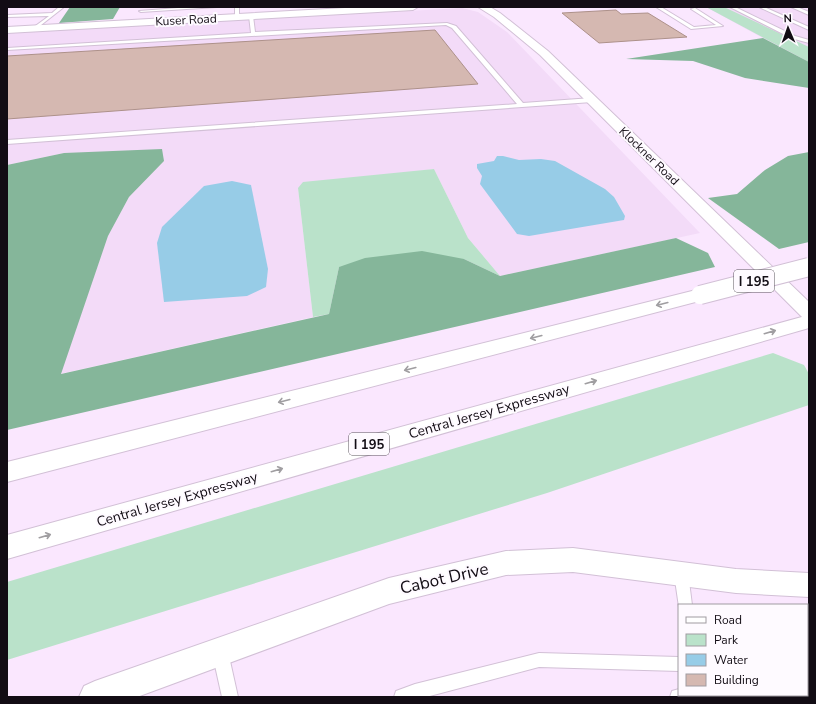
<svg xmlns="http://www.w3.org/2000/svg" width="816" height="704" viewBox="0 0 816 704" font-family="'Nunito Sans',sans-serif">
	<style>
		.built { fill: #f3dbf8 }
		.green { fill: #bae2ca }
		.forest { fill: #85b69a }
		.water { fill: #97cce7 }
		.building { fill: #d5b8b1; stroke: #ad918a }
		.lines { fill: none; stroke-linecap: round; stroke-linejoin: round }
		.service-casing { stroke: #d2c0d6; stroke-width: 2 }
		.minor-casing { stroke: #d2c0d6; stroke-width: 2 }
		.tertiary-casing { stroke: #d2c0d6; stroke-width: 2 }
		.secondary-casing { stroke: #d2c0d6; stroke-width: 2 }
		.motorway-casing { stroke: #d2c0d6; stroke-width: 2 }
		.service { fill: #fff; fill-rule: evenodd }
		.minor { fill: #fff; fill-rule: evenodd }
		.tertiary { fill: #fff; fill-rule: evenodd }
		.secondary { fill: #fff; fill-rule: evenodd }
		.motorway { fill: #fff; fill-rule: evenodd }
		.motorway-bridge-casing { stroke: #d2c0d6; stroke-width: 20; stroke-linecap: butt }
		.motorway-bridge { stroke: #fff; stroke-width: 18 }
		.oneway { stroke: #a09ea1 }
		.labels { text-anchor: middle; stroke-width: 4; stroke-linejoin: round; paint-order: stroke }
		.far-street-label { font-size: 12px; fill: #120c14; stroke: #fefaff }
		.shield { fill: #fefaff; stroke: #59535a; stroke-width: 1 }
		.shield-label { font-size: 13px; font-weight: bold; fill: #120c14 }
		.street-label { font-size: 14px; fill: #120c14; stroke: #fefaff }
		.near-street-label { font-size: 17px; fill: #120c14; stroke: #fefaff }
	</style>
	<rect width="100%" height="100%" fill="#fae7fe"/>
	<g class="built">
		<polygon points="706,7 809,7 809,62 797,57"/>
		<polygon points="462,8 478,12 507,32 700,233 500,276 468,238 434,169 298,188 313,317 60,374 108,236 129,197 164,161 64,153 7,165 7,33"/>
	</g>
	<g class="green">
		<polygon points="706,7 724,7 809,47 809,62"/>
		<polygon points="434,169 468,238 500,276 464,259 339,267 329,314 313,317 298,188 303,182"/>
		<polygon points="773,353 804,365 809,374 809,405 547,493 7,660 7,582"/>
	</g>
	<g class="forest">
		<polygon points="70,7 120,7 113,19 59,23"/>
		<polygon points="763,38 809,62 809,88 745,78 693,61 626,59"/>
		<polygon points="162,149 164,161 129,197 108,236 61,374 329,314 339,267 365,258 422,251 464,259 500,276 676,238 708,253 715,267 7,430 7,165 64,153"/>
		<polygon points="809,152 809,242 779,249 708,198 737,194 765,170 788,156"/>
	</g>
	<g class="water">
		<polygon points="497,156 503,156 519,160 541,159 555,161 605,189 614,197 625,216 624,220 529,236 517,234 480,184 482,176 477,168 477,164 494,161"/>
		<polygon points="232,181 251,185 268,269 266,287 247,296 164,302 157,243 162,227 204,186"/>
	</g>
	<g class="building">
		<polygon points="616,10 621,14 648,13 687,37 599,43 562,13"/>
		<polygon points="435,30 478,84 7,119 7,56"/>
	</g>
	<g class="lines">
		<g class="service-casing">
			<g id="service">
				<polygon points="59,7 64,7 36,29 34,27 49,16 7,17 7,15 52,13"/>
				<polygon points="191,7 217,7 141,12 139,11"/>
				<polygon points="235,7 239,7 239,18 235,17"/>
				<polygon points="656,7 661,7 694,27 716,25 691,9 695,8 723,26 691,29"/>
				<polygon points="730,7 735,7 795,36 809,40 809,43 791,38"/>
				<polygon points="759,7 764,7 809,27 809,30"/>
				<polygon points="791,7 797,7 809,12 809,15"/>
				<polygon points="251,15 253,16 255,32 447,23 456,26 523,103 592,98 595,100 592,102 7,144 7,140 517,104 452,28 446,25 7,50 7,48 251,33 249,16"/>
				<polygon points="681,567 686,569 688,573 692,605 679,605 679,607 674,573 676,569"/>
				<polygon points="220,645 225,647 228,652 238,697 222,697 212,652 215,647"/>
				<polygon points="539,653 679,657 679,671 539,667 426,697 394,697 396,691 415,684"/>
				<polygon points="807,680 809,680 809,696 805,695 807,695"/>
				<polygon points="679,689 679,695 691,695 690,697 670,697 672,691"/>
				<polygon points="698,695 715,695 716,697 699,697"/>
			</g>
		</g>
		<g class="minor-casing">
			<polygon id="minor" points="573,548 736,569 809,573 809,597 736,593 573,572 506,575 389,604 137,697 79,697 84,686 95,681 389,578 506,551"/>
		</g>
		<g class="tertiary-casing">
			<polygon id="tertiary" points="363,7 418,7 413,10 7,33 7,27"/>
		</g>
		<g class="secondary-casing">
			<polygon id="secondary" points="478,7 490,7 500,13 548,51 809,302 809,319 802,317 540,55 494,17"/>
		</g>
		<g class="motorway-casing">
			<g id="motorway">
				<polygon points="700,289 707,291 710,295 707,299 7,482 7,462"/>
				<polygon points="809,315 809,328 7,559 7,535"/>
			</g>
		</g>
		<use href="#service" class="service"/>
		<use href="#minor" class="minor"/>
		<use href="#tertiary" class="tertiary"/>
		<use href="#secondary" class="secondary"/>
		<use href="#motorway" class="motorway"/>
		<g class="motorway-bridge-casing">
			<polyline id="motorway-bridge" points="700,295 809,267"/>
		</g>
		<use href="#motorway-bridge" class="motorway-bridge"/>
	</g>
	<defs><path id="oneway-shaft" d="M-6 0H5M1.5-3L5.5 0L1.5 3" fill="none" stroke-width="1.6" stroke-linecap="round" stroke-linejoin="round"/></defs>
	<g class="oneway">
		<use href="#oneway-shaft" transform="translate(662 304) rotate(166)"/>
		<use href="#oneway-shaft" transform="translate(770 332) rotate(-16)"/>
		<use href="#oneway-shaft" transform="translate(536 337) rotate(166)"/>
		<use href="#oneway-shaft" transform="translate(410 369) rotate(166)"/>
		<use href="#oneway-shaft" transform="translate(591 382) rotate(-16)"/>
		<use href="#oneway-shaft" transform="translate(284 401) rotate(166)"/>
		<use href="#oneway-shaft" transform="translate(277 470) rotate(-16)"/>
		<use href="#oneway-shaft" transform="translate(45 536) rotate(-16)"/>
	</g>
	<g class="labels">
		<g class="far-street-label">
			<text transform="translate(186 20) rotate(-3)" y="4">Kuser Road</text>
			<text transform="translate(649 156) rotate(44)" y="4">Klockner Road</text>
		</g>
		<g class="shield">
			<rect x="734" y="270" width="40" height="22" rx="3"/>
			<rect x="349" y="433" width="40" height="22" rx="3"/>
		</g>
		<g class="shield-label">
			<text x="754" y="286">I 195</text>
			<text x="369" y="449">I 195</text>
		</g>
		<g class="street-label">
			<text transform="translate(489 411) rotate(-16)" y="5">Central Jersey Expressway</text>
			<text transform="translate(177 499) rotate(-16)" y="5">Central Jersey Expressway</text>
		</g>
		<g class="near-street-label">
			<text transform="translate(444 578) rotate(-13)" y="6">Cabot Drive</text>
		</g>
	</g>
	<rect width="816" height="704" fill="none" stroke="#120c14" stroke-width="16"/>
	<rect x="678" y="604" width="130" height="92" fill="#fefaff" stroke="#a09ba1"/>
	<rect x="686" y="617" width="20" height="6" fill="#ffffff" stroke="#a09ba1"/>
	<text x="714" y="624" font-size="12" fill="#120c14">Road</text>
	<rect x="686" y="634" width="20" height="12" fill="#bae2ca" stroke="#a09ba1"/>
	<text x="714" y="644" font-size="12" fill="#120c14">Park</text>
	<rect x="686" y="654" width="20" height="12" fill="#97cce7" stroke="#a09ba1"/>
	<text x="714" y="664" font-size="12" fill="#120c14">Water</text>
	<rect x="686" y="674" width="20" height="12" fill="#d5b8b1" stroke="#a09ba1"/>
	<text x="714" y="684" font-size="12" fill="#120c14">Building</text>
	<g transform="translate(788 28) rotate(358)" stroke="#fefaff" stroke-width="3" paint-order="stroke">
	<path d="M0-3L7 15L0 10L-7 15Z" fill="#120c14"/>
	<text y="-6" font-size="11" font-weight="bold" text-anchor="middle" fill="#120c14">N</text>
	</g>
</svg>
